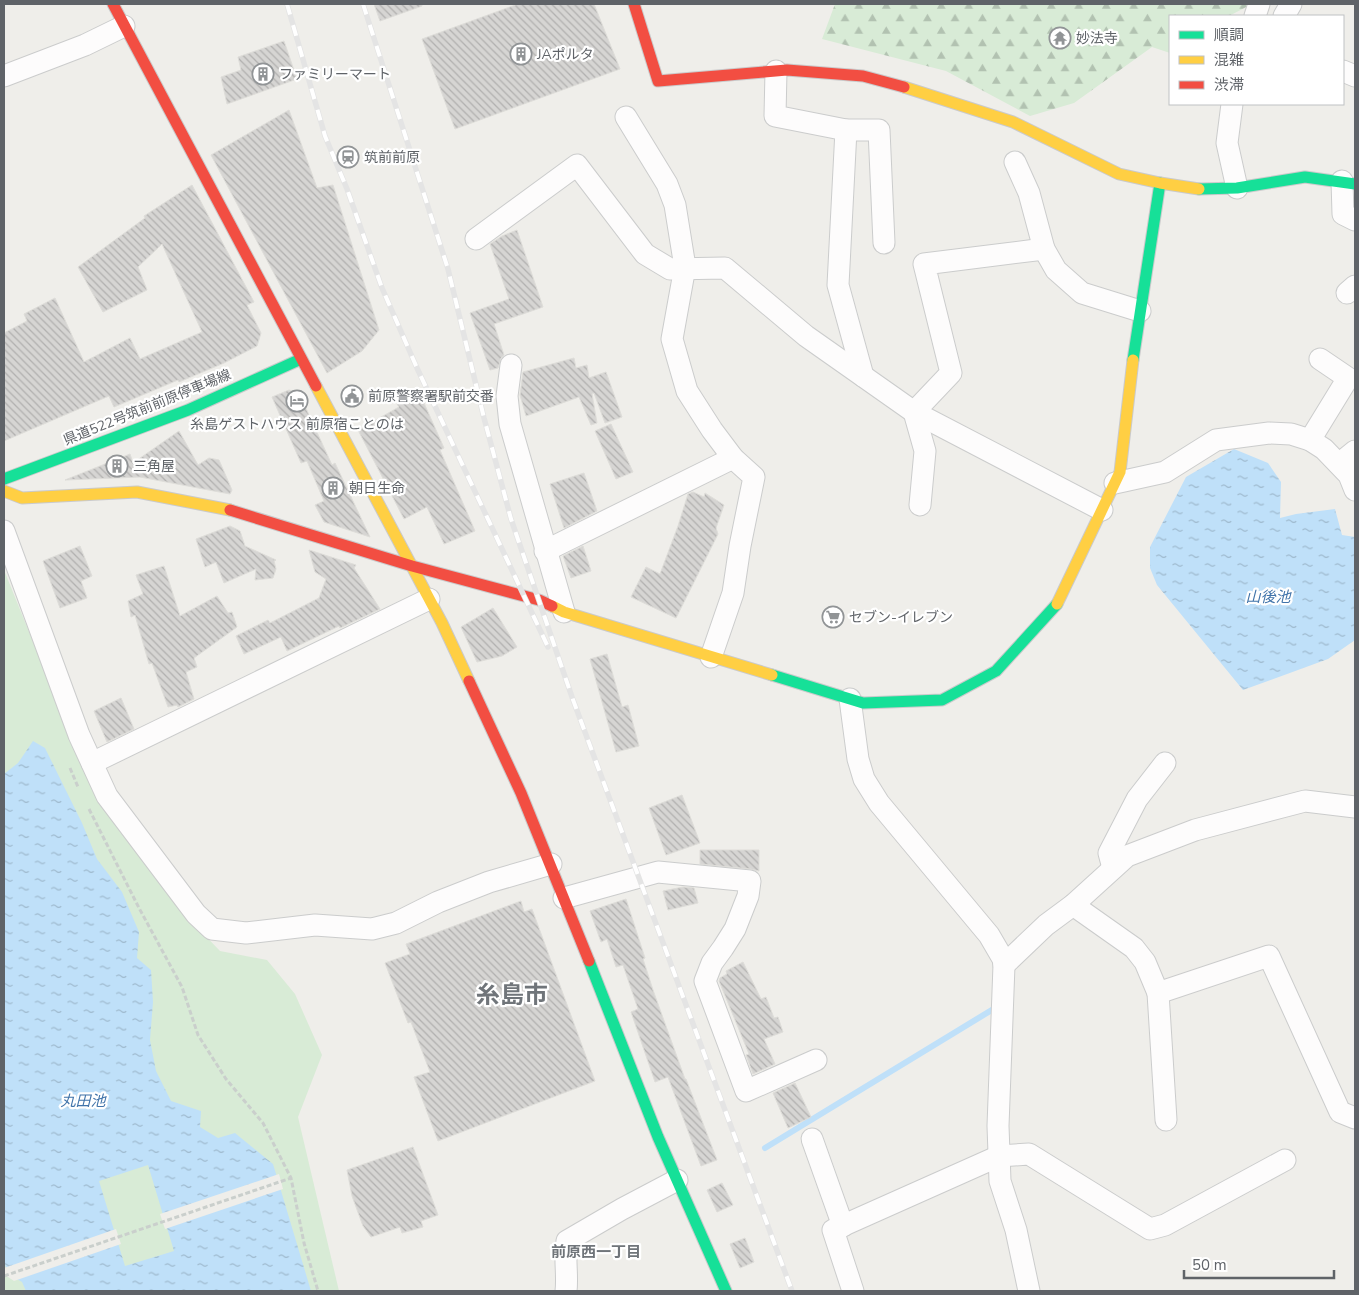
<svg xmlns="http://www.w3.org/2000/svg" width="1359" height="1295" viewBox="0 0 1359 1295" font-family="'Nunito Sans','Noto Sans JP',sans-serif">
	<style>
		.forest { fill: url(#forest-firs) }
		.green { fill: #d8ebd6 }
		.water { fill: url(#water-ripples); fill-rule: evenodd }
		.pier { fill: #efeeea }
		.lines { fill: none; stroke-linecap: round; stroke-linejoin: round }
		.stream { stroke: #bfe0f9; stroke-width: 6 }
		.building { fill: url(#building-back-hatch); stroke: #deddd9 }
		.street-casing { stroke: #cbcccc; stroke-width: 23 }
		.fast-casing { stroke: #cacacb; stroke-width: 13 }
		.slow-casing { stroke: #cacacb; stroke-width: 13 }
		.jam-casing { stroke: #cacacb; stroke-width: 13 }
		.path { stroke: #cacfcc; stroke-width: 3; stroke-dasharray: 5 2.5; stroke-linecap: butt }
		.street { stroke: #fdfcfc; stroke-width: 21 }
		.fast { stroke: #16e098; stroke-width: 11 }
		.slow { stroke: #ffcf43; stroke-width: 11 }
		.jam { stroke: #f24e42; stroke-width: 11 }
		.rail-casing { stroke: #e4e4e4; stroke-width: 5.5 }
		.rail { stroke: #fff; stroke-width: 4; stroke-dasharray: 11; stroke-linecap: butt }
		.labels { text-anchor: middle; stroke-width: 4.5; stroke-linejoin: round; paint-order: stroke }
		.poi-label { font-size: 14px; fill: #5f6368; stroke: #fff; text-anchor: start }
		.street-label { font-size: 14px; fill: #5f6368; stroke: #fff }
		.water-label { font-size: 15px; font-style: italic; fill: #4174aa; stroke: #fff }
		.neighbourhood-label { font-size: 15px; font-weight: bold; fill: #70757a; stroke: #fff }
		.town-label { font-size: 24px; font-weight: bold; fill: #70757a; stroke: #fff }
	</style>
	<defs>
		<pattern id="forest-firs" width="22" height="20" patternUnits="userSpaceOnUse" patternTransform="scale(1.25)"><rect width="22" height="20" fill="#d8ebd6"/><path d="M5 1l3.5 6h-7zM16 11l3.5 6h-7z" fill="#b2c2b1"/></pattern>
		<pattern id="water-ripples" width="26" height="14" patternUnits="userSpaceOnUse" patternTransform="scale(1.25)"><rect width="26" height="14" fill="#bfe0f9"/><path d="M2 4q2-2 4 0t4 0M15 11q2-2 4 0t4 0" fill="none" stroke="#9eb9cd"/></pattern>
		<pattern id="building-back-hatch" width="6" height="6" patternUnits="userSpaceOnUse" patternTransform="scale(1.25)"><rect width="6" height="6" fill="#d6d5d3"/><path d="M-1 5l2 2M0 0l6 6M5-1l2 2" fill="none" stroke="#b1b0af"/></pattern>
	</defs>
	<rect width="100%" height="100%" fill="#efeeea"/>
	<polygon class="forest" points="835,4 1252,4 1229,16 1170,16 1170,53 1152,47 1074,103 1030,116 946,71 822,39"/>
	<polygon class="green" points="4,570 61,711 195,925 220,951 267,960 295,994 322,1055 298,1117 339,1291 4,1291"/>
	<g class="water">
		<polygon points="1234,449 1268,463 1281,482 1280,518 1296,514 1335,509 1342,535 1355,537 1355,640 1328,659 1243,690 1157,585 1150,568 1150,547 1186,477"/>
		<path d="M33,741L45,748L82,823L97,859L122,892L139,932L137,958L151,970L153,1002L150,1040L156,1071L171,1101L201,1111L200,1127L218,1138L235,1133L273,1164L311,1291H26L22,1282L8,1274L4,1261V774L18,763ZM148,1165L174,1251L125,1266L99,1181Z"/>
	</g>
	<g class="pier">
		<polygon points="279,1174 283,1189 165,1229 160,1214"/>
		<polygon points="116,1229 121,1244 14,1281 5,1275 4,1268"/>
	</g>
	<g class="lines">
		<polyline class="stream" points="765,1148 995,1008"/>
	</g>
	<g class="building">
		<polygon points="374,4 422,4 422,6 380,21"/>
		<polygon points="518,4 594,4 620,69 455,129 422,39"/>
		<polygon points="284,41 297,79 227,104 221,77 241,70 238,57"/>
		<polygon points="289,110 317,188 333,185 379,330 362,351 327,373 211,155"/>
		<polygon points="192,185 254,302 247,305 261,333 257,346 224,363 179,382 178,380 114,407 109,396 4,441 4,333 27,321 24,314 55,298 84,362 130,338 140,359 202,332 162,244 138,267 147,290 103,312 78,267 145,218 144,216"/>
		<polygon points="517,230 543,307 494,324 504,355 501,358 498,368 490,370 470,313 509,299 490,244 502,236"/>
		<polygon points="574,358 576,368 587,365 589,378 606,372 622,417 605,423 594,393 592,394 597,423 591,425 579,397 526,416 520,395 523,372"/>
		<polygon points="289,390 299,393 332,465 335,463 370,537 324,522 315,505 324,501 307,461 301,463 272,397"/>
		<polygon points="420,394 444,448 440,450 475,531 444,544 427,507 404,519 358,430 399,407 397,404"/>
		<polygon points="611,424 633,472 616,479 595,431"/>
		<polygon points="179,431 198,465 209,458 219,460 232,490 230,494 140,477 65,480 130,454 133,463"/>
		<polygon points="584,473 597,511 564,528 550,484"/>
		<polygon points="693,492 704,497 705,493 724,505 716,528 718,534 676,618 631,597 646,567 660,574 678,526 688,494"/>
		<polygon points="230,526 240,531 245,546 276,560 274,561 276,569 273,578 255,580 256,569 224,583 216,562 205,567 196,539"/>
		<polygon points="80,546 92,576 81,581 87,598 60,608 43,561"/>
		<polygon points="583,546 591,571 571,578 563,556"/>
		<polygon points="309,550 356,565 354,568 380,609 340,628 339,626 287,651 281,637 244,654 236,636 268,620 270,623 319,598 326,579 315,572"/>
		<polygon points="164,566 180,616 217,596 228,613 232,612 237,627 194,658 197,667 186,672 194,699 178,707 177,705 168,707 152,663 149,664 135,615 131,617 128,601 143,594 136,575"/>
		<polygon points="493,608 517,647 502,656 477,662 461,627"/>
		<polygon points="607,654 622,707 628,705 639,746 616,752 590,659"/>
		<polygon points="121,698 134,729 107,742 94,711"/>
		<polygon points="682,795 700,843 666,855 649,808"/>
		<polygon points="700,850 759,850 759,871 751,869 700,864"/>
		<polygon points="683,887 694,888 698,903 668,910 663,891"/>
		<polygon points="626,899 645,958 643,959 653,990 685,1079 686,1079 717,1160 701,1166 668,1077 655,1082 631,1012 638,1009 623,965 616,967 607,939 601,942 590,911"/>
		<polygon points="521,901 524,912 532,909 595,1081 438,1141 414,1077 430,1072 411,1022 408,1023 385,963 410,954 406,944"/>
		<polygon points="743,962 761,999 766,997 774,1018 778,1017 783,1032 764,1039 775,1064 753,1074 746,1055 749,1054 719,981 720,978 727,974 726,971"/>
		<polygon points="795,1083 811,1117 788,1128 773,1093"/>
		<polygon points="413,1147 438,1215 421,1221 423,1227 402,1233 400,1227 371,1237 363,1226 352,1196 347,1170"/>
		<polygon points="722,1183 733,1205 717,1212 707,1190"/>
		<polygon points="745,1238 754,1262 740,1268 730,1244"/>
	</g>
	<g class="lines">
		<g class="street-casing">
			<g id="street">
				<polyline points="1255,16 1259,4"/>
				<polyline points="1284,16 1291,4"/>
				<polyline points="776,71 775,116 846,130 838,285 863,376"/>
				<polyline points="1343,71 1355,76"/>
				<polyline points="4,76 85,45 124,26"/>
				<polyline points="1232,104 1227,143 1237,188"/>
				<polyline points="626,117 667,184 675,205 685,267 672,339 687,391 712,430 733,458 754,477 740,546 733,593 711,657"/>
				<polyline points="846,130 879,130 884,243"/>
				<polyline points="1015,162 1029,193 1044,249 1056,270 1082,293 1140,311"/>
				<polyline points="1342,181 1343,214 1355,220"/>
				<polyline points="476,239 577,165 645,254 670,269 725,268 806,336 914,412 1102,510"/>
				<polyline points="1347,293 1355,286"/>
				<polyline points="511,365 507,396 510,424 564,612"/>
				<polyline points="1310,440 1348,378 1320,359"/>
				<polyline points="1339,464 1355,451"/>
				<polyline points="1115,483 1165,472 1216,440 1269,433 1291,434 1310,440 1324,449 1349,475 1355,490"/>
				<polyline points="920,505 925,451 914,412 951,373 924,264 1044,249"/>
				<polyline points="4,531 79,735 107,796 196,914 212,929 246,933 315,925 372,929 396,923 438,902 489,882 551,864"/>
				<polyline points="545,551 733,458"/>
				<polyline points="850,699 858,759 864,779 879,803 989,935 1003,959 1004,965 998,1126 1000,1181 1016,1230 1029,1291"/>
				<polyline points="92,763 429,599"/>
				<polyline points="1113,868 1109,853 1137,799 1165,763"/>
				<polyline points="564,898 658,872 750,881 748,896 735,929 723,948 712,963 705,981 746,1091 816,1060"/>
				<polyline points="1073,905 1134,948 1145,962 1158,993 1269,956 1340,1112 1355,1118"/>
				<polyline points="1004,965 1046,925 1073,905 1127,856 1195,830 1305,801 1355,807"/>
				<polyline points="1158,993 1166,1120"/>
				<polyline points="812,1139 843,1226"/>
				<path d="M566,1291C568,1275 564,1258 567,1241L622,1209L677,1180"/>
				<polyline points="853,1291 833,1230 999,1156 1029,1154 1150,1229 1165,1225 1285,1160"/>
			</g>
		</g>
		<g class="fast-casing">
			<g id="fast">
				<polyline points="1199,189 1237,188 1305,177 1355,184"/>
				<polyline points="1133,360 1160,183"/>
				<polyline points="4,479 188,410 301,359"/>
				<polyline points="772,675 863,703 942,700 996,671 1057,604"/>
				<polyline points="589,961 658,1137 726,1291"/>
			</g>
		</g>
		<g class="slow-casing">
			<g id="slow">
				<polyline points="904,87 1013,122 1119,174 1160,183 1199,189"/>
				<polyline points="316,386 442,623 469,681"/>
				<polyline points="4,491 22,498 137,492 230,510"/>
				<polyline points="1057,604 1120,472 1133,360"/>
				<polyline points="552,606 564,612 772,675"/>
			</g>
		</g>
		<g class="jam-casing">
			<g id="jam">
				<polyline points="113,4 316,386"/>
				<polyline points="634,4 658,81 787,70 863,76 904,87"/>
				<polyline points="230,510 412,566 539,600 552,606"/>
				<polyline points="469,681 521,793 589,961"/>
			</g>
		</g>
		<g class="path">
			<polyline points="70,768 78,787"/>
			<polyline points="89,809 139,908 182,987 198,1035 226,1079 263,1123 291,1178 304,1243 318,1291"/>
			<polyline points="4,1276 291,1178"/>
		</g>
		<use href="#street" class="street"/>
		<use href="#fast" class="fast"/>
		<use href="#slow" class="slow"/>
		<use href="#jam" class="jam"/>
		<g class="rail-casing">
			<g id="rail">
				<polyline points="287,4 325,136 347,189 382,288 417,368 548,647"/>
				<polyline points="363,4 448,269 484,418 511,519 572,697 792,1291"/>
			</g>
		</g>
		<use href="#rail" class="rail"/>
	</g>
	<defs>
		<g id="temple-ring" transform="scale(1.125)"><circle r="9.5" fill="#fff" stroke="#919496" stroke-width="1.5"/><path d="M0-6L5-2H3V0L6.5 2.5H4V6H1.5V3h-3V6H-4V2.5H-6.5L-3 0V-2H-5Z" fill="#919496"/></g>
		<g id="building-ring" transform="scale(1.125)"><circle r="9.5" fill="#fff" stroke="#919496" stroke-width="1.5"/><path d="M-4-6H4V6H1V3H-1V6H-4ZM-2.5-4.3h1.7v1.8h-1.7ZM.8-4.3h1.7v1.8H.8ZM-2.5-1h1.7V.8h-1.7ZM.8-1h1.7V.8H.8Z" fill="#919496"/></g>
		<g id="station-ring" transform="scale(1.125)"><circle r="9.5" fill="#fff" stroke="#919496" stroke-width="1.5"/><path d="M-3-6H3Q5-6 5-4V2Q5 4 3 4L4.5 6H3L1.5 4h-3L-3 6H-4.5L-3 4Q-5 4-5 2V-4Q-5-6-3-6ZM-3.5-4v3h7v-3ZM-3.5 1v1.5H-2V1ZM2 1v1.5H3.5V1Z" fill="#919496"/></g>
		<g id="civic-ring" transform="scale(1.125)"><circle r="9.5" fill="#fff" stroke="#919496" stroke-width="1.5"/><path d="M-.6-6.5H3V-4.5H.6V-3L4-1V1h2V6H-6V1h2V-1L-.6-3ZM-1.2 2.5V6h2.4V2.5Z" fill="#919496"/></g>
		<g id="hotel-ring" transform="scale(1.125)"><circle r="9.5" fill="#fff" stroke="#919496" stroke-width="1.5"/><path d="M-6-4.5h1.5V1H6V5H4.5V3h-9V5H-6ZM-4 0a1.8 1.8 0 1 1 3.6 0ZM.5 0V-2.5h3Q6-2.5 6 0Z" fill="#919496"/></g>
		<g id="supermarket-ring" transform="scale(1.125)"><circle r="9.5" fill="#fff" stroke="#919496" stroke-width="1.5"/><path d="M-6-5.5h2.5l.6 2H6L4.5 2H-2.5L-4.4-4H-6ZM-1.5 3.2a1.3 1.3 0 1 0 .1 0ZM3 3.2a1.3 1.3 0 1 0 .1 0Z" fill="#919496"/></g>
	</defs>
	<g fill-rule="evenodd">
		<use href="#temple-ring" x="1060" y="38"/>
		<use href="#building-ring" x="521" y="54"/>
		<use href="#building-ring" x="263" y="74"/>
		<use href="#station-ring" x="348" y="157"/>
		<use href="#civic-ring" x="352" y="396"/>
		<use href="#hotel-ring" x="297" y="401"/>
		<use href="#building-ring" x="117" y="466"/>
		<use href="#building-ring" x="333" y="488"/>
		<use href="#supermarket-ring" x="833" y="617"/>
	</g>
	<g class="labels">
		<g class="poi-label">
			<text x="1076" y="43">妙法寺</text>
			<text x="537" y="59">JAポルタ</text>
			<text x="279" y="79">ファミリーマート</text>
			<text x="364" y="162">筑前前原</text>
			<text x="368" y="401">前原警察署駅前交番</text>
			<text x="297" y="429" text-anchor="middle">糸島ゲストハウス 前原宿ことのは</text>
			<text x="133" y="471">三角屋</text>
			<text x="349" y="493">朝日生命</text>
			<text x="849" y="622">セブン-イレブン</text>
		</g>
		<g class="street-label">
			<text transform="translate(147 407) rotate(-22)" y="5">県道522号筑前前原停車場線</text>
		</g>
		<g class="water-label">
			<text x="1268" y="602">山後池</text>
			<text x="83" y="1106">丸田池</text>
		</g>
		<g class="neighbourhood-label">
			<text x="596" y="1257">前原西一丁目</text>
		</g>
		<g class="town-label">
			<text x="512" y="1003">糸島市</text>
		</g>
	</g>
	<rect width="1359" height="1295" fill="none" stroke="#5f6368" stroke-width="10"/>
	<rect x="1169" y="15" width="175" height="90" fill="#ffffff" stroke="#bfc1c3"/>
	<rect x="1179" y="31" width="25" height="8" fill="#16e098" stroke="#bfc1c3"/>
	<text x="1214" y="40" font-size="15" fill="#5f6368">順調</text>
	<rect x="1179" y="56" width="25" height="8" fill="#ffcf43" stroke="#bfc1c3"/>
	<text x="1214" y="65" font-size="15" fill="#5f6368">混雑</text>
	<rect x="1179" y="81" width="25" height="8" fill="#f24e42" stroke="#bfc1c3"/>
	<text x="1214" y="90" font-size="15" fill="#5f6368">渋滞</text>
	<path d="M1184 1270v8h150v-8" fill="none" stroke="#5f6368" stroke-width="2.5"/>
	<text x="1192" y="1270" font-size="15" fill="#5f6368" stroke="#ffffff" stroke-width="4" paint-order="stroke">50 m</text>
</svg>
